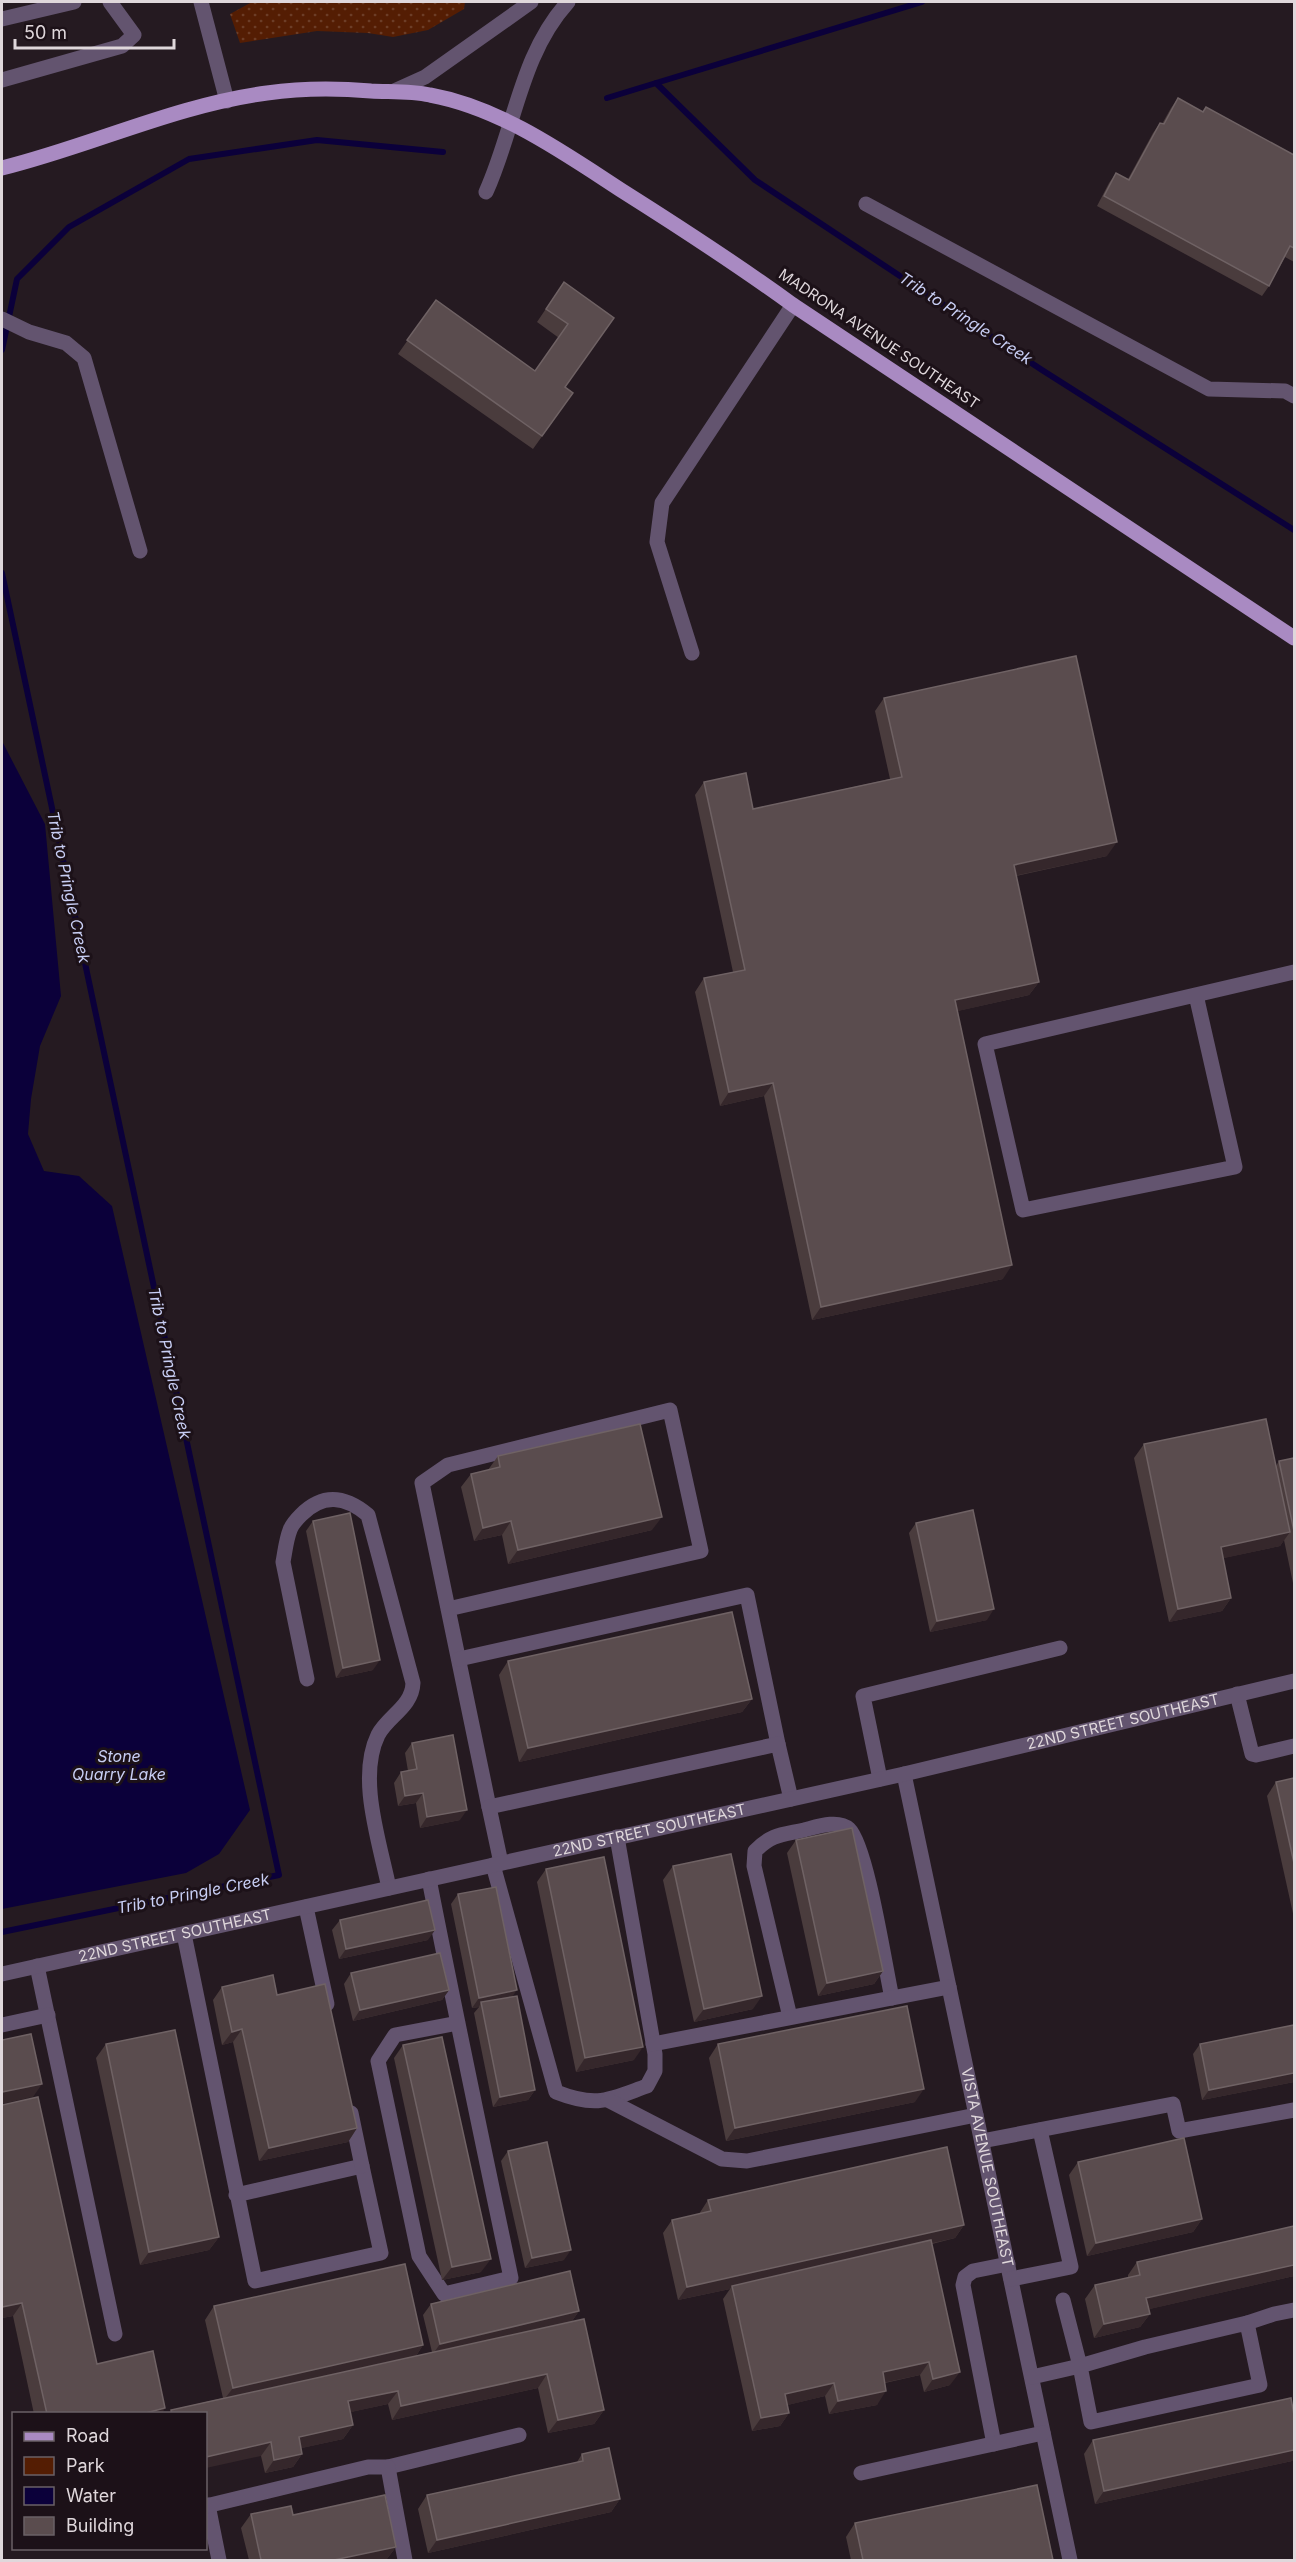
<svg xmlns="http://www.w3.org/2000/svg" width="1296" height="2562" viewBox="0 0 1296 2562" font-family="Inter,sans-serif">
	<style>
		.green { fill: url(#green-dots) }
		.water { fill: #0b003a }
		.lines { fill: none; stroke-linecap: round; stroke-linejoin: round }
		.stream { stroke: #0b003a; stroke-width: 6 }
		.minor { stroke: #63546f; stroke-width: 15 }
		.major { stroke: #a98ac2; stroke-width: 15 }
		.wall { fill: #4a3c3d }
		.shaded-wall { fill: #35272b }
		.building { fill: #5a4c4e; stroke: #6f6264; stroke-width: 1.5 }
		.labels { text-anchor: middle; stroke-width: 6; stroke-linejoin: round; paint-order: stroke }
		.street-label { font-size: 15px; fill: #dfd7db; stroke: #1c1118 }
		.water-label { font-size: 16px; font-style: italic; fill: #c8cef4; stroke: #1c1118 }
	</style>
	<defs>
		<pattern id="green-dots" width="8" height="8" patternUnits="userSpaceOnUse" patternTransform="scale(1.5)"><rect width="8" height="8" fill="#541d03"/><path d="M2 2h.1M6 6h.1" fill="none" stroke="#6c3d27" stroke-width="1.8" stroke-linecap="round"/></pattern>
	</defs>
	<rect width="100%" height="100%" fill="#251a21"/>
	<polygon class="green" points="252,2 465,2 464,9 428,30 393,37 368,33 317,31 240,43 230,14"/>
	<polygon class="water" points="2,741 45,824 61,996 40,1046 31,1099 28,1134 44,1171 79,1176 112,1206 250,1810 219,1854 186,1873 2,1909"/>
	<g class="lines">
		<g class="stream">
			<polyline points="656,83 922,2"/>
			<polyline points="607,98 656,83 755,180 1042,370 1294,530"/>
			<polyline points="2,350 17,279 69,227 189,159 317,140 443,152"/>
			<polyline points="2,573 279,1875 2,1932"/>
		</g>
		<g class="minor">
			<polyline points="201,2 227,101"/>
			<polyline points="2,19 74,2"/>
			<polyline points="2,80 122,46 134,35 110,2"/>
			<polyline points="394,91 425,77 531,2"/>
			<path d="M486,192C515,128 520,55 568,2"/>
			<polyline points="866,204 1209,389 1285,391 1294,396"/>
			<polyline points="2,319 29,332 66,343 84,358 140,551"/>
			<polyline points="692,653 657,542 662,503 793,305"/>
			<polyline points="1196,995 1235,1167 1023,1210 985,1044 1294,972"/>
			<polyline points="448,1609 701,1551 670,1410 448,1465 422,1483 489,1807"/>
			<polyline points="459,1659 747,1595 778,1744"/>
			<path d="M307,1679L283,1562C285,1552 286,1540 290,1530C292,1524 297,1519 301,1515C323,1493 345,1496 368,1515L413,1683C412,1707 388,1716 378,1735C357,1778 380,1843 389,1888"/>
			<polyline points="1237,1694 1252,1754 1256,1755 1294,1746"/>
			<path id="s1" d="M904,1774L1070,2560"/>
			<polyline points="880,1779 863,1696 1060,1648"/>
			<polyline points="501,1863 489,1807 778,1744 791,1799"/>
			<path d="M493,1865L556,2092C597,2108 608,2100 647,2086L655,2071V2054L617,1837"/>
			<path d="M429,1879C455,2012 483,2145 511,2278L444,2294L419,2256L378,2061L395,2035L458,2023"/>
			<polyline points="306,1907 327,2004"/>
			<polyline points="184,1934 255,2281 381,2253 362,2166 236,2195"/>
			<polyline points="37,1966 115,2334"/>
			<path id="s2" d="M2,1974L904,1774L1294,1681"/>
			<path d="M790,2017L754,1866L755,1851C772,1834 781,1835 804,1830C816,1827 838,1819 849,1829C867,1846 885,1967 892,1998"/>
			<polyline points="2,2025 48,2015"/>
			<polyline points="653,2044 949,1987"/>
			<polyline points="608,2100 722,2159 747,2161 976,2115"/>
			<polyline points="351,2113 362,2166"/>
			<polyline points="982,2141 1173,2104 1179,2131 1294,2110"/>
			<polyline points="1011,2279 1071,2267 1040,2130"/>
			<polyline points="1247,2323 1274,2314 1294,2310"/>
			<polyline points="1032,2377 1080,2366 1091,2422 1260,2385 1247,2323 1145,2347 1080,2366 1063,2300"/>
			<polyline points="994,2444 963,2285 965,2277 973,2271 1008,2264"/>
			<polyline points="388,2467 519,2435"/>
			<polyline points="861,2473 1043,2433"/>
			<polyline points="208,2505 219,2560"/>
			<polyline points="206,2506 368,2467 388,2467 405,2560"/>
		</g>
		<path class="major" d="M2,168C91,146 176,105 267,93C302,88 336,88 371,91C391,92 411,91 430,95C501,108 564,153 624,192C681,228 738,265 793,305L1294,638"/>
	</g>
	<g class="wall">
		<polygon points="1178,98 1202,112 1206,107 1294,155 1294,262 1285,257 1269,286 1262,296 1097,206 1109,183 1116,173 1128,179 1153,133 1160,123 1162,124 1171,108"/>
		<polygon points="564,282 614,318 565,387 573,393 533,449 398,354 436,300 535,371 559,338 537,322"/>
		<polygon points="884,698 1107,856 1016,876 1039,982 1029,995 957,1011 1003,1279 812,1320 764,1096 720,1106 695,992 704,978 733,972 695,795 704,782 753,809 890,779 875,711"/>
		<polygon points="1144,1444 1276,1466 1279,1461 1294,1458 1294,1588 1284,1540 1280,1546 1223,1558 1231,1598 1222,1611 1169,1622 1134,1458"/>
		<polygon points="498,1456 652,1530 508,1564 502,1535 474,1541 461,1487 471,1474 488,1470"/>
		<polygon points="313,1521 373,1670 336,1678 306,1531"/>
		<polygon points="916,1523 987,1620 930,1632 909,1533"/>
		<polygon points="508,1661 752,1699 742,1712 519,1762 499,1675"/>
		<polygon points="412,1743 460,1820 420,1828 416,1803 398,1806 394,1783 401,1772 408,1771 405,1753"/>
		<polygon points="1294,1778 1294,1918 1267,1796 1276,1782"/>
		<polygon points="796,1840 883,1971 874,1984 818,1996 787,1853"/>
		<polygon points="673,1866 753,2009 694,2022 663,1880"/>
		<polygon points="546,1869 634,2060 576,2072 537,1882"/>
		<polygon points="458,1894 512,1996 535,2090 528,2100 493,2107 474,2013 479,2007 472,2008 451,1904"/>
		<polygon points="340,1920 428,1940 339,1959 332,1930"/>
		<polygon points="351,1973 449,1990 442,2000 353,2021 344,1984"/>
		<polygon points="222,1987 277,1995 357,2128 348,2142 259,2161 233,2042 222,2045 213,2000"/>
		<polygon points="1294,2025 1294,2082 1202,2100 1193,2054 1200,2044"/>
		<polygon points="106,2044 219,2237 209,2250 140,2265 96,2058"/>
		<polygon points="718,2044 915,2102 726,2141 709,2058"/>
		<polygon points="403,2045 481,2272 442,2280 394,2058"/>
		<polygon points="2,2105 97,2364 162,2414 34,2414 13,2316 2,2318"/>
		<polygon points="508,2151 564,2260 525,2268 501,2161"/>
		<polygon points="1078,2162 1202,2219 1193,2232 1087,2256 1069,2175"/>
		<polygon points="708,2200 964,2225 955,2238 932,2244 950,2385 924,2392 920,2375 885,2383 877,2405 829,2414 825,2396 787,2405 789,2413 780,2426 752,2431 723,2299 730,2289 678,2300 663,2233 672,2220 699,2214"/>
		<polygon points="1294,2226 1294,2276 1149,2309 1150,2314 1140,2327 1094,2338 1085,2299 1095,2285 1128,2278 1128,2275 1137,2262"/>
		<polygon points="431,2304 579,2311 572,2321 532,2330 604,2410 594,2424 548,2433 538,2388 392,2420 388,2404 350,2412 353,2425 343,2439 301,2448 302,2454 293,2467 265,2473 261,2456 206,2414 168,2414 171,2410 223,2398 205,2320 214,2306 423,2345 416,2356 432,2352 423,2315"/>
		<polygon points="1294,2415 1294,2458 1292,2461 1095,2504 1084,2454 1093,2440"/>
		<polygon points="582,2454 620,2499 611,2512 428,2553 418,2509 427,2495 577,2462"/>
		<polygon points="251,2514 293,2515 396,2547 386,2560 249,2560 241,2528"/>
		<polygon points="855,2523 1053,2560 851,2560 846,2537"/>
	</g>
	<g class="shaded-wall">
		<polygon points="1117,842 1107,856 1004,878 1014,865"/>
		<polygon points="1039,982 1029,995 945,1014 955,1000"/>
		<polygon points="773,1083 764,1096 720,1106 729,1092"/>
		<polygon points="1012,1265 1003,1279 812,1320 821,1307"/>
		<polygon points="662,1517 652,1530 508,1564 518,1550"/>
		<polygon points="511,1521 502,1535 474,1541 483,1528"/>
		<polygon points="1290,1532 1280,1546 1211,1561 1221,1547"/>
		<polygon points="1231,1598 1222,1611 1169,1622 1178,1609"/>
		<polygon points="994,1609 987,1620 930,1632 937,1621"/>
		<polygon points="380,1660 373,1670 336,1678 343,1668"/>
		<polygon points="752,1699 742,1712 519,1762 528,1748"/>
		<polygon points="423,1793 416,1803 398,1806 405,1796"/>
		<polygon points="467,1810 460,1820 420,1828 427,1817"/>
		<polygon points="435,1930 428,1940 339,1959 346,1949"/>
		<polygon points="883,1971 874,1984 818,1996 827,1983"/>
		<polygon points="449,1990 442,2000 353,2021 360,2010"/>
		<polygon points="517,1990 510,2000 481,2002 479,2007 472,2008 479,1998"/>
		<polygon points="762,1996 753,2009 694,2022 704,2009"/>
		<polygon points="242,2029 233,2042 222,2045 232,2032"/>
		<polygon points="643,2047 634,2060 576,2072 585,2058"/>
		<polygon points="1294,2073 1294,2082 1202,2100 1209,2090"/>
		<polygon points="42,2084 33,2097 2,2104 2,2092"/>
		<polygon points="924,2089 915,2102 726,2141 735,2128"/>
		<polygon points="535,2090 528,2100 493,2107 500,2097"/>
		<polygon points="357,2128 348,2142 259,2161 269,2148"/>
		<polygon points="1202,2219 1193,2232 1087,2256 1096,2243"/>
		<polygon points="964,2225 955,2238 733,2288 732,2286 730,2289 678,2300 687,2287"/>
		<polygon points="219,2237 209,2250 140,2265 149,2252"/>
		<polygon points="571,2250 564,2260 525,2268 532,2258"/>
		<polygon points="491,2259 481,2272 442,2280 452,2267"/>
		<polygon points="1294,2265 1294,2276 1137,2312 1146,2298"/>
		<polygon points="22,2303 13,2316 2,2318 2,2307"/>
		<polygon points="579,2311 572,2321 433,2354 440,2344"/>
		<polygon points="1150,2314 1140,2327 1094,2338 1104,2324"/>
		<polygon points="423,2345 414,2359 223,2401 233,2388"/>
		<polygon points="929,2362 920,2375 873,2385 883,2372"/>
		<polygon points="960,2372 950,2385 924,2392 933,2379"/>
		<polygon points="547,2374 538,2388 392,2420 401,2406"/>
		<polygon points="834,2383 825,2396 776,2408 785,2394"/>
		<polygon points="398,2391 388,2404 338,2415 348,2401"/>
		<polygon points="886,2391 877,2405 829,2414 838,2401"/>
		<polygon points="165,2408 162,2414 142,2414"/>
		<polygon points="604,2410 594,2424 548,2433 558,2420"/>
		<polygon points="789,2413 780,2426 752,2431 761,2418"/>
		<polygon points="353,2425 343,2439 289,2451 299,2437"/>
		<polygon points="271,2442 261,2456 206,2468 206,2457"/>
		<polygon points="1294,2450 1294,2458 1292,2461 1095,2504 1104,2491"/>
		<polygon points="302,2454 293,2467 265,2473 274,2460"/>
		<polygon points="620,2499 611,2512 428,2553 437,2540"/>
		<polygon points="396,2547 386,2560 334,2560"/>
	</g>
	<g class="building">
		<polygon points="1178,98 1203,112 1206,107 1294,155 1294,248 1290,246 1269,286 1104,196 1116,173 1129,180 1160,123 1164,124"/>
		<polygon points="564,282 614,318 565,387 573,393 542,436 407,340 436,300 535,371 568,324 546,309"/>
		<polygon points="1076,656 1117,842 1014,865 1039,982 955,1000 1012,1265 821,1307 773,1083 729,1092 704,978 745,970 704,782 746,773 753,809 902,777 884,698"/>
		<polygon points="1266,1419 1290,1532 1221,1547 1231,1598 1178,1609 1144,1444"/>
		<polygon points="640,1424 662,1517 518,1550 511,1521 483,1528 471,1474 500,1467 498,1456"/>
		<polygon points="1294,1458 1294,1531 1279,1461"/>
		<polygon points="973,1510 994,1609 937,1621 916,1523"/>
		<polygon points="350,1513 380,1660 343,1668 313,1521"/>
		<polygon points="732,1612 752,1699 528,1748 508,1661"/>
		<polygon points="453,1735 467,1810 427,1817 423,1793 405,1796 401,1772 417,1769 412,1743"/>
		<polygon points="1294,1778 1294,1863 1276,1782"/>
		<polygon points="852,1828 883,1971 827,1983 796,1840"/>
		<polygon points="731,1854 762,1996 704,2009 673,1866"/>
		<polygon points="604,1857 643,2047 585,2058 546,1869"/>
		<polygon points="496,1887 517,1990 479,1998 458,1894"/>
		<polygon points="428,1900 435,1930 346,1949 340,1920"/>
		<polygon points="440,1953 449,1990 360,2010 351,1973"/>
		<polygon points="273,1975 277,1995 325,1984 357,2128 269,2148 242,2029 232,2032 222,1987"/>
		<polygon points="517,1996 535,2090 500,2097 481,2002"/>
		<polygon points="907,2006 924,2089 735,2128 718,2044"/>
		<polygon points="1294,2025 1294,2073 1209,2090 1200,2044"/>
		<polygon points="175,2030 219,2237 149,2252 106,2044"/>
		<polygon points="31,2034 42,2084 2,2092 2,2040"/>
		<polygon points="442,2037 491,2259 452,2267 403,2045"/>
		<polygon points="38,2097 97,2364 153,2351 165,2408 142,2414 47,2414 22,2303 2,2307 2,2105"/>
		<polygon points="1184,2138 1202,2219 1096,2243 1078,2162"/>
		<polygon points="547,2142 571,2250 532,2258 508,2151"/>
		<polygon points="947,2147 964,2225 687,2287 672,2220 711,2211 708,2200"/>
		<polygon points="1294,2226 1294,2265 1146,2298 1150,2314 1104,2324 1095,2285 1140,2275 1137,2262"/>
		<polygon points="931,2240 960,2372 933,2379 929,2362 883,2372 886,2391 838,2401 834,2383 785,2394 789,2413 761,2418 732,2286"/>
		<polygon points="405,2264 423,2345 233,2388 214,2306"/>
		<polygon points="570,2271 579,2311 440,2344 431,2304"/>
		<polygon points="584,2319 604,2410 558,2420 547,2374 401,2406 398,2391 348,2401 353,2425 299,2437 302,2454 274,2460 271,2442 206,2457 206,2414 172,2414 171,2410"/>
		<polygon points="1291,2398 1294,2415 1294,2450 1104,2491 1093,2440"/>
		<polygon points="609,2448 620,2499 437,2540 427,2495 583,2461 582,2454"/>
		<polygon points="1037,2485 1053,2560 863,2560 855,2523"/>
		<polygon points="385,2495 396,2547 334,2560 261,2560 251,2514 291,2506 293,2515"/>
	</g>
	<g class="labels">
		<g class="street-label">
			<text transform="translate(879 339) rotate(34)" y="5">MADRONA AVENUE SOUTHEAST</text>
			<text dy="5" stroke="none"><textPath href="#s2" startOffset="1149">22ND STREET SOUTHEAST</textPath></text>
			<text dy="5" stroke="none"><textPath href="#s2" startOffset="663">22ND STREET SOUTHEAST</textPath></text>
			<text dy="5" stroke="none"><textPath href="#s2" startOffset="177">22ND STREET SOUTHEAST</textPath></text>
			<text dy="5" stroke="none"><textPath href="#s1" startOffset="402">VISTA AVENUE SOUTHEAST</textPath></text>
		</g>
		<g class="water-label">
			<text transform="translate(966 318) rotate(33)" y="6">Trib to Pringle Creek</text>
			<text transform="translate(69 887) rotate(78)" y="6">Trib to Pringle Creek</text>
			<text transform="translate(170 1363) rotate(78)" y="6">Trib to Pringle Creek</text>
			<text x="119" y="1762">Stone<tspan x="119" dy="18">Quarry Lake</tspan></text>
			<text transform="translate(193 1893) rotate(-11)" y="6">Trib to Pringle Creek</text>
		</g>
	</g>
	<rect width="1296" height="2562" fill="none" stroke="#dfd7db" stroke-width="6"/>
	<rect x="12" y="2412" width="195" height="138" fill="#1c1118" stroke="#6a6066" stroke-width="1.5"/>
	<rect x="24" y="2432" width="30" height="9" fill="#a98ac2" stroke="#6a6066" stroke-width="1.5"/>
	<text x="66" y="2442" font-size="18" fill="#dfd7db">Road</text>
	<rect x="24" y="2457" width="30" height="18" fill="#541d03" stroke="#6a6066" stroke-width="1.5"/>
	<text x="66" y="2472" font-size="18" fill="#dfd7db">Park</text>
	<rect x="24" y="2487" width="30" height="18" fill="#0b003a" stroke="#6a6066" stroke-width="1.5"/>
	<text x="66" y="2502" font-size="18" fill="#dfd7db">Water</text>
	<rect x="24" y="2517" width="30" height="18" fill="#5a4c4e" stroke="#6a6066" stroke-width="1.5"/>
	<text x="66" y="2532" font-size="18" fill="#dfd7db">Building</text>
	<path d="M15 39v9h159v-9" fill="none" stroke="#dfd7db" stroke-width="3"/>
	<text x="24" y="39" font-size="18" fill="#dfd7db" stroke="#1c1118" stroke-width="4.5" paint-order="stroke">50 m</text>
</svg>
